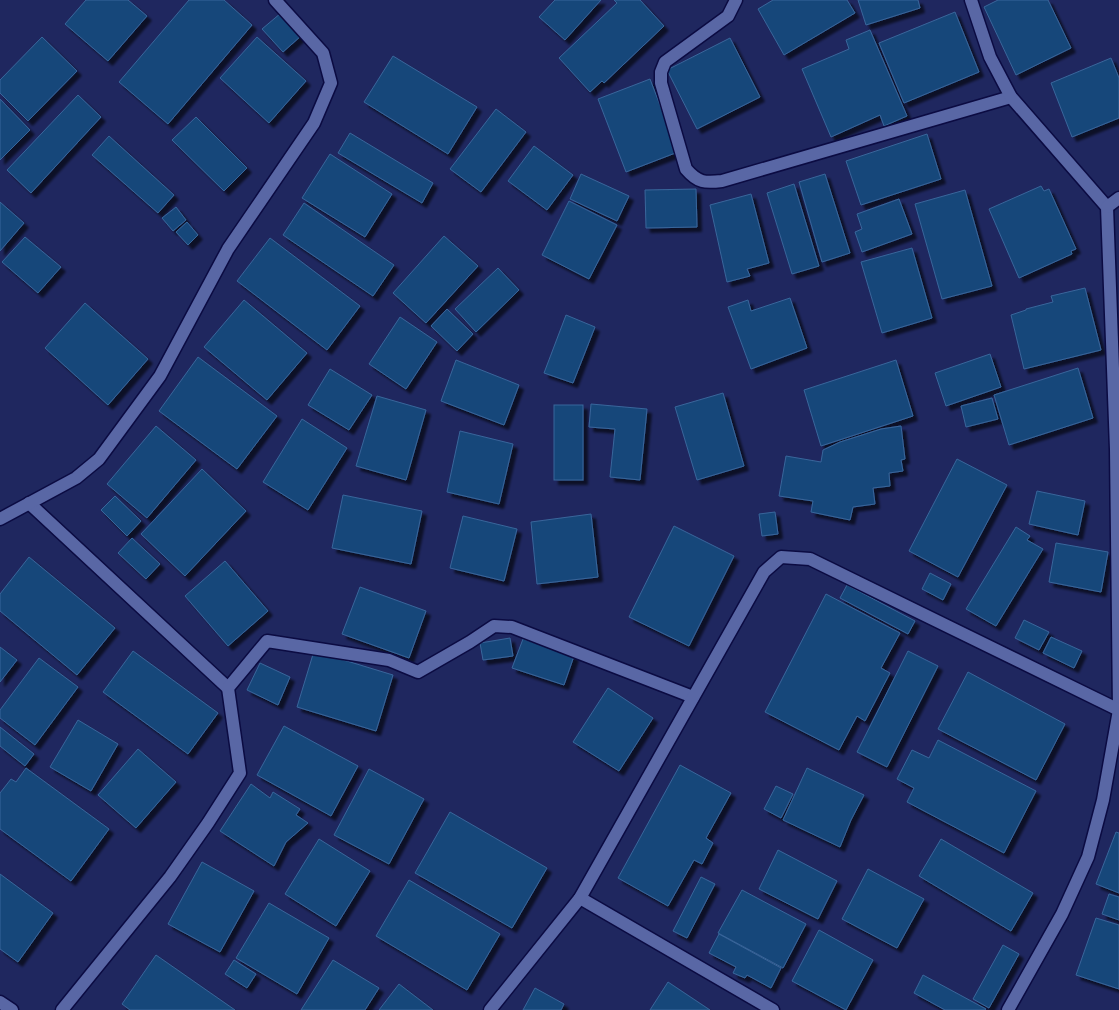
<svg xmlns="http://www.w3.org/2000/svg" width="1119" height="1010" viewBox="0 0 1119 1010" font-family="Karla,sans-serif">
	<style>
		.building { fill: #19477a; stroke: #38669b; filter: url(#shadow) }
		.lines { fill: none; stroke-linecap: round; stroke-linejoin: round }
		.street-casing { stroke: #0b0b42; stroke-width: 15 }
		.street { stroke: #5967a5; stroke-width: 12 }
	</style>
	<defs>
		<filter id="shadow"><feDropShadow dx="4.5" dy="4.5" stdDeviation="1" flood-color="#0009"/></filter>
	</defs>
	<rect width="100%" height="100%" fill="#1f275f"/>
	<g class="building">
		<polygon points="86,0 128,0 147,16 108,61 65,24"/>
		<polygon points="189,0 224,0 252,25 168,124 119,82"/>
		<polygon points="555,0 601,0 565,40 539,17"/>
		<polygon points="614,0 640,0 664,26 604,83 602,81 590,92 559,58 617,3"/>
		<polygon points="773,0 847,0 855,13 784,55 758,9"/>
		<polygon points="858,0 918,0 920,8 866,25"/>
		<polygon points="998,0 1048,0 1071,48 1016,75 984,7"/>
		<polygon points="955,12 979,72 904,103 879,43"/>
		<polygon points="281,13 301,36 283,52 262,29"/>
		<polygon points="870,30 907,116 884,126 880,115 831,137 802,69 849,49 846,40"/>
		<polygon points="42,37 77,71 28,121 0,93 0,80"/>
		<polygon points="257,37 306,81 269,123 220,78"/>
		<polygon points="730,38 760,97 697,129 667,70"/>
		<polygon points="393,56 477,107 448,154 364,102"/>
		<polygon points="1111,58 1119,78 1119,118 1072,137 1051,83"/>
		<polygon points="650,79 678,152 626,172 598,99"/>
		<polygon points="78,95 101,117 31,193 7,170"/>
		<polygon points="0,99 30,130 0,160"/>
		<polygon points="496,109 526,132 481,192 450,169"/>
		<polygon points="196,117 247,168 224,191 172,140"/>
		<polygon points="350,133 433,183 422,203 338,153"/>
		<polygon points="927,134 941,179 861,205 846,161"/>
		<polygon points="109,136 174,195 158,213 92,155"/>
		<polygon points="534,146 573,175 547,210 508,181"/>
		<polygon points="330,154 392,194 365,237 302,198"/>
		<polygon points="581,174 629,196 617,221 570,199"/>
		<polygon points="825,174 850,253 822,262 799,182"/>
		<polygon points="794,184 819,266 792,274 767,193"/>
		<polygon points="1041,186 1044,191 1049,189 1076,249 1071,251 1072,254 1019,278 989,209"/>
		<polygon points="696,189 697,227 646,228 645,190"/>
		<polygon points="965,190 992,286 942,299 915,204"/>
		<polygon points="751,194 769,263 747,269 750,276 727,282 710,205"/>
		<polygon points="899,199 912,234 862,252 855,232 862,229 857,214"/>
		<polygon points="569,201 617,225 589,279 542,255"/>
		<polygon points="0,202 24,223 0,251"/>
		<polygon points="304,203 394,265 373,296 283,235"/>
		<polygon points="176,207 186,220 173,231 162,218"/>
		<polygon points="187,222 198,235 188,245 176,232"/>
		<polygon points="444,236 478,266 426,323 393,293"/>
		<polygon points="25,237 61,267 38,293 2,262"/>
		<polygon points="270,238 360,306 327,350 237,281"/>
		<polygon points="912,248 932,318 882,333 861,262"/>
		<polygon points="498,268 519,290 476,332 455,309"/>
		<polygon points="1085,288 1101,350 1024,369 1011,315 1026,310 1026,309 1053,302 1051,296"/>
		<polygon points="790,298 807,348 751,369 728,307 748,300 751,311"/>
		<polygon points="244,300 307,353 267,400 204,347"/>
		<polygon points="85,303 148,359 108,405 45,348"/>
		<polygon points="447,309 473,334 457,351 431,326"/>
		<polygon points="566,315 595,327 573,383 544,373"/>
		<polygon points="400,317 437,342 406,389 369,364"/>
		<polygon points="990,354 1001,387 946,406 935,373"/>
		<polygon points="198,357 277,416 237,469 159,411"/>
		<polygon points="456,360 519,385 504,425 441,401"/>
		<polygon points="896,360 913,416 821,446 804,390"/>
		<polygon points="1078,368 1093,418 1009,445 994,395"/>
		<polygon points="330,369 372,395 349,430 308,405"/>
		<polygon points="723,393 744,466 697,480 675,407"/>
		<polygon points="377,396 426,410 406,480 356,466"/>
		<polygon points="992,398 998,419 966,427 961,406"/>
		<polygon points="591,404 647,409 640,480 610,477 615,429 589,427"/>
		<rect x="554" y="405" width="29" height="75"/>
		<polygon points="302,419 347,448 308,510 263,482"/>
		<polygon points="156,426 196,460 147,518 107,484"/>
		<polygon points="901,426 905,459 901,460 903,471 889,473 890,486 873,488 875,504 853,507 850,520 811,512 813,501 779,496 786,456 821,462 823,450 840,442 881,429"/>
		<polygon points="460,431 513,444 499,504 447,492"/>
		<polygon points="957,459 1007,485 958,577 909,551"/>
		<polygon points="202,469 246,511 185,576 141,534"/>
		<polygon points="1037,491 1085,501 1078,535 1029,524"/>
		<polygon points="343,495 422,511 411,564 332,548"/>
		<polygon points="115,496 141,521 127,536 101,510"/>
		<polygon points="775,512 778,534 762,536 759,514"/>
		<polygon points="591,514 598,577 537,584 531,522"/>
		<polygon points="463,516 517,529 504,581 450,568"/>
		<polygon points="674,526 734,556 689,646 629,617"/>
		<polygon points="1016,527 1030,536 1027,540 1043,549 996,626 966,609"/>
		<polygon points="132,538 160,564 146,579 118,553"/>
		<polygon points="1056,543 1108,552 1101,592 1049,582"/>
		<polygon points="29,557 115,628 77,675 0,611 0,594"/>
		<polygon points="225,561 268,611 228,646 185,596"/>
		<polygon points="930,573 951,584 943,600 922,589"/>
		<polygon points="847,585 915,621 908,634 840,598"/>
		<polygon points="360,587 426,611 409,658 342,634"/>
		<polygon points="826,594 900,633 881,668 890,673 865,721 857,716 839,750 765,712"/>
		<polygon points="1024,620 1049,632 1039,650 1015,638"/>
		<polygon points="1051,637 1082,651 1074,668 1043,653"/>
		<polygon points="510,638 513,656 483,660 480,643"/>
		<polygon points="523,639 574,656 564,685 512,668"/>
		<polygon points="0,647 17,660 0,682"/>
		<polygon points="133,651 218,713 188,754 103,692"/>
		<polygon points="314,651 393,675 376,731 297,707"/>
		<polygon points="908,651 938,666 887,767 857,752"/>
		<polygon points="39,658 78,687 35,745 0,718 0,710"/>
		<polygon points="260,663 290,677 278,705 247,690"/>
		<polygon points="968,672 1065,724 1036,780 938,729"/>
		<polygon points="608,688 653,718 619,771 573,742"/>
		<polygon points="78,720 118,744 91,791 50,767"/>
		<polygon points="284,726 358,766 331,816 257,775"/>
		<polygon points="0,727 34,754 25,766 0,746"/>
		<polygon points="938,740 1036,791 1004,853 907,802 914,788 897,779 912,750 929,758"/>
		<polygon points="138,749 176,782 136,828 98,795"/>
		<polygon points="680,765 731,793 706,838 713,843 702,864 694,860 668,906 618,878"/>
		<polygon points="26,768 109,829 71,881 0,829 0,793 11,779 16,782"/>
		<polygon points="807,768 864,795 851,820 840,847 783,820"/>
		<polygon points="369,769 424,799 389,864 334,835"/>
		<polygon points="251,784 270,798 273,792 300,809 296,815 308,823 286,842 274,866 220,831"/>
		<polygon points="776,786 793,794 781,818 764,809"/>
		<polygon points="450,812 547,868 512,928 415,873"/>
		<polygon points="1116,832 1119,833 1119,893 1096,884"/>
		<polygon points="319,839 370,871 336,926 285,894"/>
		<polygon points="941,839 1033,893 1011,931 919,876"/>
		<polygon points="778,850 837,881 818,919 759,889"/>
		<polygon points="202,862 254,891 220,952 168,924"/>
		<polygon points="868,869 924,899 897,948 842,919"/>
		<polygon points="0,874 53,913 18,962 0,949"/>
		<polygon points="701,877 715,884 687,938 673,931"/>
		<polygon points="409,880 500,934 467,990 376,936"/>
		<polygon points="742,890 806,924 783,968 718,933"/>
		<polygon points="1109,894 1119,897 1119,920 1102,914"/>
		<polygon points="269,903 329,938 297,994 236,958"/>
		<polygon points="1096,918 1119,925 1119,989 1076,975"/>
		<polygon points="819,930 873,960 846,1010 792,981"/>
		<polygon points="719,934 781,968 771,988 747,975 745,978 733,973 736,967 709,953"/>
		<polygon points="1003,945 1019,954 989,1008 973,999"/>
		<polygon points="156,955 235,1010 130,1010 122,1004"/>
		<polygon points="234,960 256,974 247,988 225,974"/>
		<polygon points="333,960 379,988 365,1010 301,1010"/>
		<polygon points="923,975 986,1009 985,1010 945,1010 914,993"/>
		<polygon points="668,982 710,1010 650,1010"/>
		<polygon points="399,984 433,1010 379,1010"/>
		<polygon points="535,988 564,1004 561,1010 523,1010"/>
	</g>
	<g class="lines">
		<g class="street-casing">
			<g id="street">
				<path d="M736,0L728,16L665,62L661,72V83L686,169C698,183 705,183 722,181L1011,97"/>
				<polyline points="971,0 990,57 1011,97 1107,207 1116,449 1119,710 1103,800 1088,857 1062,914 1008,1010"/>
				<polyline points="1107,207 1119,198"/>
				<polyline points="29,503 228,688"/>
				<polyline points="0,519 76,478 99,459 160,376 228,249 314,123 331,83 323,53 275,0"/>
				<polyline points="580,898 773,1010"/>
				<polyline points="0,1002 12,1010"/>
				<polyline points="62,1010 170,877 208,823 240,773 228,688 267,641 389,660 418,672 470,642 494,626 512,627 693,697"/>
				<polyline points="490,1010 580,898 764,572 781,557 810,559 1119,710"/>
			</g>
		</g>
		<use href="#street" class="street"/>
	</g>
</svg>
